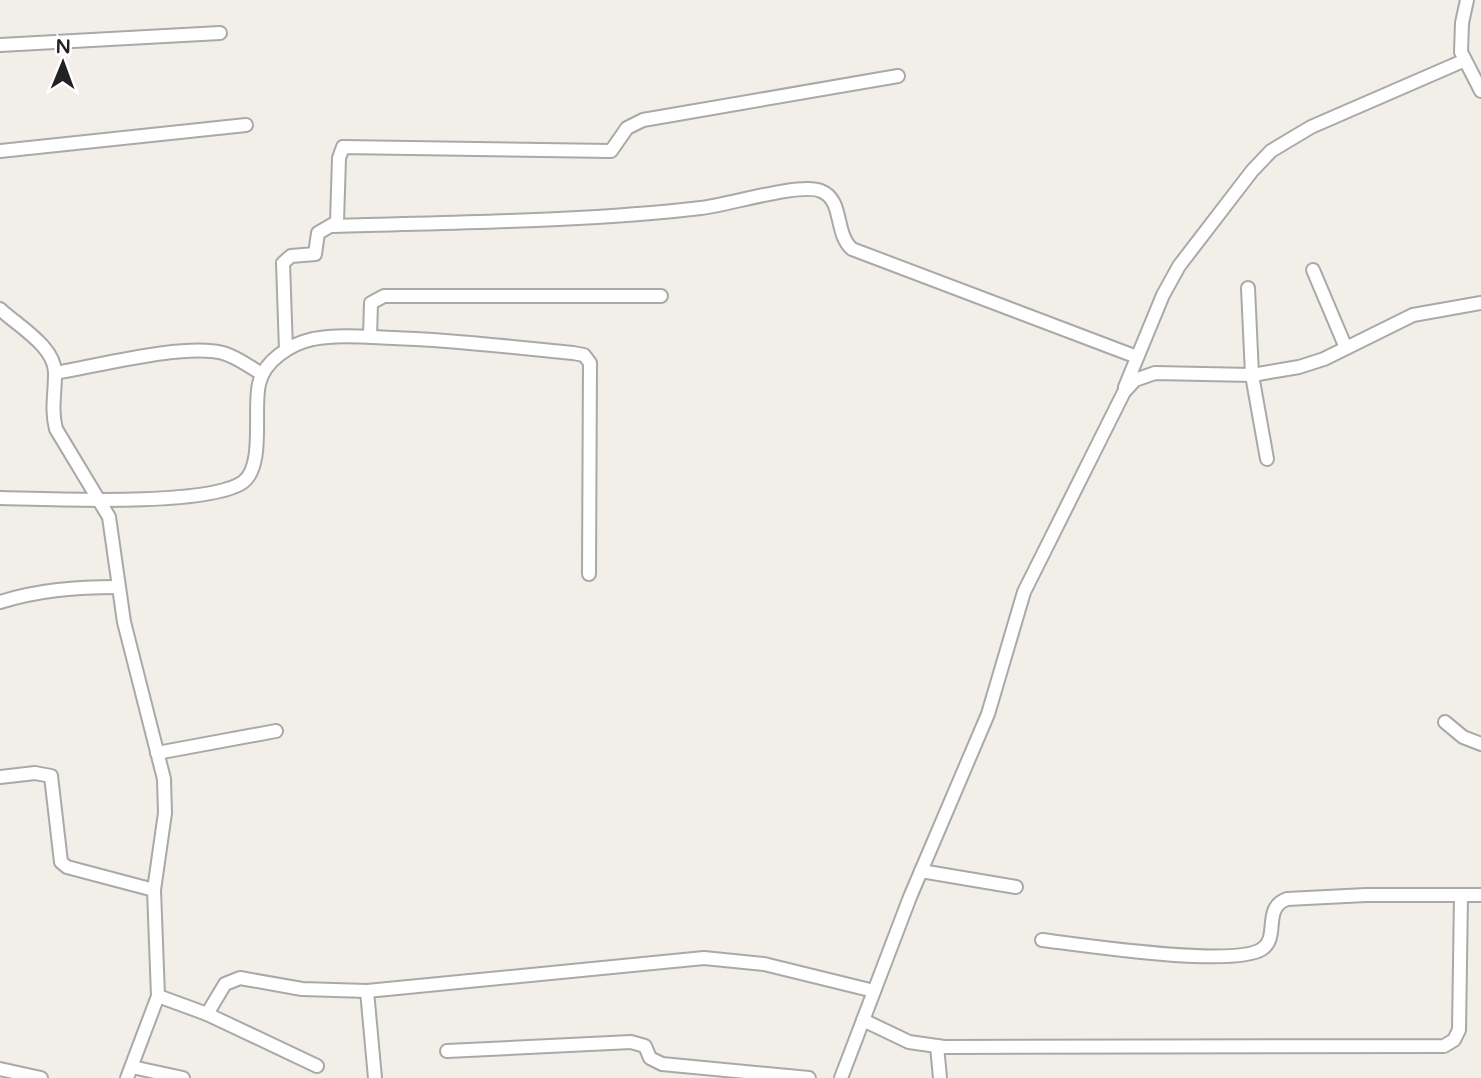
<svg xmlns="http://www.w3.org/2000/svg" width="1481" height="1078" viewBox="0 0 1481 1078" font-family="'Varela Round',sans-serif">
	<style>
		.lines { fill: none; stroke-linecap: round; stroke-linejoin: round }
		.minor-casing { stroke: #a9a9a9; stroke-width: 16 }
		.minor { stroke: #fff; stroke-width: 12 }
	</style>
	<rect width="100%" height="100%" fill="#f2efe9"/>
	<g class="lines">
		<g class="minor-casing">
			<g id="minor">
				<polyline points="1467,0 1462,23 1461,52 1481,91"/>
				<polyline points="0,45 220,33"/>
				<polyline points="0,151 246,125"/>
				<path d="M334,226C456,222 579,222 701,208C728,205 801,182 821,191C844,200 834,233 852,249L1137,357"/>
				<polyline points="1313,270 1346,348"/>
				<polyline points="1248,288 1252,375 1267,459"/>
				<path d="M0,309C18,326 56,347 55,374C55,394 51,410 56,429L109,517L124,622L164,779L165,813L154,890L158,996L127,1078"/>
				<polyline points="370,337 371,303 384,296 661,296"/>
				<polyline points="286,350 283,263 291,256 315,254 318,233 337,222 339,158 343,147 611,151 627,128 643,120 898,76"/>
				<path d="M55,373C98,366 183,343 223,353C237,357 250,367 262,374"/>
				<polyline points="1125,387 1163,295 1179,266 1252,171 1271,151 1311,127 1463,61"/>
				<path d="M0,498C48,499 208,507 243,482C265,466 253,409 259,384C264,361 290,344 313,339C339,334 367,337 393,338C453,340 513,347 573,353L584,355L590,363L589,574"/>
				<path d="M0,602C39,590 76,587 117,587"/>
				<polyline points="1445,722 1463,737 1481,744"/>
				<polyline points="157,753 276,731"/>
				<polyline points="0,777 35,773 51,776 61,862 67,867 154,890"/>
				<polyline points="921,871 1016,887"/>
				<path d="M1042,940C1082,945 1234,968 1262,949C1280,937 1262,908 1287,899L1366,895H1481"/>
				<polyline points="367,991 375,1078"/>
				<polyline points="158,996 207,1014 317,1066"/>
				<polyline points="207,1014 225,984 240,978 302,989 367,991 704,958 764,964 874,991"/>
				<polyline points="863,1020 909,1042 944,1047 1444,1046 1454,1040 1459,1030 1461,896"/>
				<polyline points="937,1046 940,1078"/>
				<polyline points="447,1051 631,1042 645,1046 650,1058 662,1064 809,1078"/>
				<polyline points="132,1067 183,1078"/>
				<polyline points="0,1069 41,1078"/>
				<polyline points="841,1078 910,897 988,714 1024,592 1124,392 1135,380 1155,373 1252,375 1299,367 1324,359 1413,315 1481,303"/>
			</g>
		</g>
		<use href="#minor" class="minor"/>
	</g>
	<g transform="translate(63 63) rotate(1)" stroke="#ffffff" stroke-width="5" paint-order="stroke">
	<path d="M0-5L12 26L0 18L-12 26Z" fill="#222222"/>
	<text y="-10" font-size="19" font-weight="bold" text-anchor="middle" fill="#222222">N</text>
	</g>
</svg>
